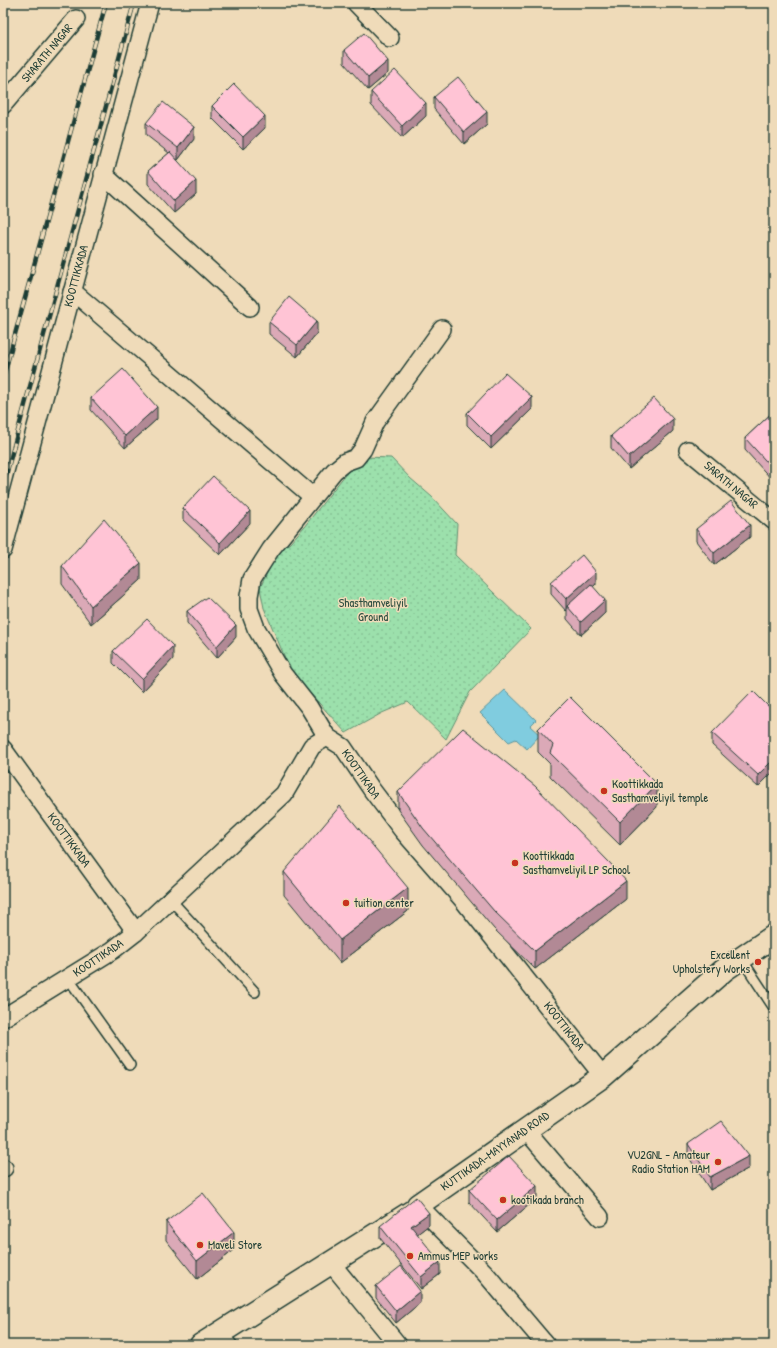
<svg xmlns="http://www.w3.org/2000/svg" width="777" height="1348" viewBox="0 0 777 1348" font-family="'Patrick Hand',sans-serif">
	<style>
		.park { fill: url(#park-dots); stroke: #5e8e70 }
		.water { fill: #80ccdf; stroke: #59939b }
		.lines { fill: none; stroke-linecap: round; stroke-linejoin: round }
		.lane-casing { stroke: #1f3d34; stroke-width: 12 }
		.street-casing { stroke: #1f3d34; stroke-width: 20 }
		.secondary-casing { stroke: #1f3d34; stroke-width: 25 }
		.lane { stroke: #efdbb9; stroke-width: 9 }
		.street { stroke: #efdbb9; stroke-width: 17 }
		.secondary { stroke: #efdbb9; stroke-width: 22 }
		.rail-casing { stroke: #1f3d34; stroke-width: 4.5 }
		.rail { stroke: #efdbb9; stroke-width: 3; stroke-dasharray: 9; stroke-linecap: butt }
		.wall { fill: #dba9b7; stroke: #1f3d34 }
		.shaded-wall { fill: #b28995; stroke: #1f3d34 }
		.building { fill: #ffc4d5; stroke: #1f3d34 }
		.poi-dot { fill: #c8321e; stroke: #efdbb9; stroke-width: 1.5 }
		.labels { text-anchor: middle; stroke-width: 3; stroke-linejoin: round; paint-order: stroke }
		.street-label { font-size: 12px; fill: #1f3d34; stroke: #efdbb9 }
		.park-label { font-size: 12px; fill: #2c4d40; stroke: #efdbb9 }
		.poi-label { font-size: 12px; fill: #1f3d34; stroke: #efdbb9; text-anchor: start }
	</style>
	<defs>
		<pattern id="park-dots" width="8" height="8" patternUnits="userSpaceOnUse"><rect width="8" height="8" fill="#9ce0ac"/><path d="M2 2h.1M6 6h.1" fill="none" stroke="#86c195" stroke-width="1.8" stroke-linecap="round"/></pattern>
	</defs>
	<rect width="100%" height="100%" fill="#efdbb9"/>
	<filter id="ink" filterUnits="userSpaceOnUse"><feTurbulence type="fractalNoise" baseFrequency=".025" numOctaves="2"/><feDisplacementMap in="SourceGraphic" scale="8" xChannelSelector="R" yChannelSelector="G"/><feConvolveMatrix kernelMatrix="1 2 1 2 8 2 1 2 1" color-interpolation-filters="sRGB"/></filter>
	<g filter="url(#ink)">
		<polygon class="park" points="366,457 391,458 410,478 432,497 457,524 455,555 531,629 470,692 446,739 408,702 382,713 346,733 291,672 264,608 260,588 277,552 290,543 304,527 349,470"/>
		<polygon class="water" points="505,690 536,720 530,726 540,735 527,749 516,739 509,742 480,713"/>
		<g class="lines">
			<g class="lane-casing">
				<g id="lane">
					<polyline points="170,899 255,992"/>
					<polyline points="741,958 774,1008"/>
					<polyline points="68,978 130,1065"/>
					<polyline points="221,1332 233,1345"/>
				</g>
			</g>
			<g class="street-casing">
				<g id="street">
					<polyline points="356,3 390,38"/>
					<polyline points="3,105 76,19"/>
					<polyline points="103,174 250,307"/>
					<polyline points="72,292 77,295 313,497"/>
					<polyline points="688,450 774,521"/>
					<polyline points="3,550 150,3"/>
					<polyline points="327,737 309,707 283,674 256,628 249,609 249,596 252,579 271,549 334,471 345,462 356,458 363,449 375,422 442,329"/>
					<polyline points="3,749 136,932"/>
					<polyline points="3,1018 113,950 136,932 284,794 312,746 327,737 343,747 372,790 403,831 463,900 603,1076"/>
					<polyline points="526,1130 600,1217"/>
					<polyline points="3,1168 4,1168"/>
					<polyline points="418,1205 485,1273 546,1345"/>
					<polyline points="331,1263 398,1345"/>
				</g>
			</g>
			<g class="secondary-casing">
				<polyline id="secondary" points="201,1345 416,1209 418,1205 603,1076 724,970 774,936"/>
			</g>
			<use href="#lane" class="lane"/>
			<use href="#street" class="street"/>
			<use href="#secondary" class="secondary"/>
			<g class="rail-casing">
				<g id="rail">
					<polyline points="3,378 106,3"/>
					<polyline points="3,486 134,3"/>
				</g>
			</g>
			<use href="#rail" class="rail"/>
		</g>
		<g class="wall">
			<polygon points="344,50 388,73 368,90 344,63"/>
			<polygon points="371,92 426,116 402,138 371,105"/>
			<polygon points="434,97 487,124 464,144 434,109"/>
			<polygon points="212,106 265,128 243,149 212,118"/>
			<polygon points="146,123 194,139 178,160 176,159 196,194 174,213 148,184 148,171 169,153 146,135"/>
			<polygon points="269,322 317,333 297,357 269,334"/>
			<polygon points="91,398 157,419 125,448 91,410"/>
			<polygon points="532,409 491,449 467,425 467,413"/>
			<polygon points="774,411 774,482 745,450 745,438"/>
			<polygon points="673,431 629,469 611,448 611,436"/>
			<polygon points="183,508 250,523 220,555 183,520"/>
			<polygon points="696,529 750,537 714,565 696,541"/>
			<polygon points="62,566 141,580 91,624 62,584"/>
			<polygon points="551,582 596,584 593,587 605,613 581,635 567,619 567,610 566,611 551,594"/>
			<polygon points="187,611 236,637 217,658 187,623"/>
			<polygon points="113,651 173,659 142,692 113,663"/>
			<polygon points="774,712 758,787 712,745 712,733"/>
			<polygon points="538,729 657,807 620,845 550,776 550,764 538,752"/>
			<polygon points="398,792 626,899 535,969 494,929 423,845 398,810"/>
			<polygon points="284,872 408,911 340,963 284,895"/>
			<polygon points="688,1144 749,1168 710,1190 688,1156"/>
			<polygon points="469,1190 537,1198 497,1232 469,1202"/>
			<polygon points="166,1222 234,1250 197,1279 166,1240"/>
			<polygon points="429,1225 417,1234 440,1274 421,1289 380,1238 380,1226"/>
			<polygon points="376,1286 420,1303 396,1323 376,1298"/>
		</g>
		<g class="shaded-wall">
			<polygon points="388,61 388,73 368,90 368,78"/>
			<polygon points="426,103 426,116 402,138 402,126"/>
			<polygon points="487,112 487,124 464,144 464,132"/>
			<polygon points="265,116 265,128 243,149 243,137"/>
			<polygon points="194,127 194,139 178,160 178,148"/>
			<polygon points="196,181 196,194 174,213 174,201"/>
			<polygon points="317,321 317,333 297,357 297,345"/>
			<polygon points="532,397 532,409 491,449 491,437"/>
			<polygon points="157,407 157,419 125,448 125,436"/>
			<polygon points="673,419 673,431 629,469 629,457"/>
			<polygon points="250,511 250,523 220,555 220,543"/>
			<polygon points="750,525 750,537 714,565 714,553"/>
			<polygon points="141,563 141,580 91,624 91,606"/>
			<polygon points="596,572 596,584 569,608 567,606 567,610 566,611 566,599"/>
			<polygon points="605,600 605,613 581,635 581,622"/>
			<polygon points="236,625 236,637 217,658 217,646"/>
			<polygon points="173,646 173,659 142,692 142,679"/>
			<polygon points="774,759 774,771 758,787 758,775"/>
			<polygon points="657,784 657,807 620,845 620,822"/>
			<polygon points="626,881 626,899 535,969 535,951"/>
			<polygon points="408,888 408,911 340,963 340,940"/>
			<polygon points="749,1156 749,1168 710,1190 710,1177"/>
			<polygon points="537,1186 537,1198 497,1232 497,1220"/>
			<polygon points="429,1213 429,1225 411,1239 411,1226"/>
			<polygon points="234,1232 234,1250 197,1279 197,1261"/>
			<polygon points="440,1262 440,1274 421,1289 421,1277"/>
			<polygon points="420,1291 420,1303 396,1323 396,1311"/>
		</g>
		<g class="building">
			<polygon points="364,33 388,61 368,78 344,50"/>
			<polygon points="395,70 426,103 402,126 371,92"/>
			<polygon points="458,77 487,112 464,132 434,97"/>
			<polygon points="234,84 265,116 243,137 212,106"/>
			<polygon points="163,102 194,127 178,148 146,123"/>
			<polygon points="170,152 196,181 174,201 148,171"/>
			<polygon points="289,297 317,321 297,345 269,322"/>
			<polygon points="123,369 157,407 125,436 91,398"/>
			<polygon points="505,373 532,397 491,437 467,413"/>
			<polygon points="654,398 673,419 629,457 611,436"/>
			<polygon points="774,411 774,470 745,438"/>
			<polygon points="213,476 250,511 220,543 183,508"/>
			<polygon points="731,501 750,525 714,553 696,529"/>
			<polygon points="104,519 141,563 91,606 62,566"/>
			<polygon points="582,555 596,572 566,599 551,582"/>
			<polygon points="591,584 605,600 581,622 567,606"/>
			<polygon points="207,597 236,625 217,646 187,611"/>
			<polygon points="147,619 173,646 142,679 113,651"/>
			<polygon points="753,691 774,712 774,759 758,775 712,733"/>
			<polygon points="570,697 657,784 620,822 550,753 553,745 538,729"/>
			<polygon points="463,728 535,786 609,862 626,881 535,951 494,911 423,828 398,792"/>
			<polygon points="340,806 408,888 340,940 284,872"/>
			<polygon points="721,1121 749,1156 710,1177 688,1144"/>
			<polygon points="509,1156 537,1186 497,1220 469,1190"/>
			<polygon points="203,1193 234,1232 197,1261 166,1222"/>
			<polygon points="416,1197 429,1213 411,1226 440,1262 421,1277 380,1226"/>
			<polygon points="401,1266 420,1291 396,1311 376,1286"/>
		</g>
	</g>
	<g class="poi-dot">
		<circle cx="604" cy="791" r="4"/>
		<circle cx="515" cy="863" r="4"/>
		<circle cx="346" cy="903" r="4"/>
		<circle cx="758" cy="962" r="4"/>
		<circle cx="718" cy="1162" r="4"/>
		<circle cx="503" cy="1200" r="4"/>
		<circle cx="200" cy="1245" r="4"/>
		<circle cx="410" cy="1256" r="4"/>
	</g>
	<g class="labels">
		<g class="street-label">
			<text transform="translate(47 53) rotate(-50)" y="4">SHARATH NAGAR</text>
			<text transform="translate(76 276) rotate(-75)" y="4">KOOTTIKKADA</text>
			<text transform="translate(731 485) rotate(40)" y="4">SARATH NAGAR</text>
			<text transform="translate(361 774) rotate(55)" y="4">KOOTTIKADA</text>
			<text transform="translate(69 840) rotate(54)" y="4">KOOTTIKKADA</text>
			<text transform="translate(98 958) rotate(-34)" y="4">KOOTTIKADA</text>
			<text transform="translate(564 1026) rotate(52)" y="4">KOOTTIKADA</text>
			<text transform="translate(495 1151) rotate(-35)" y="4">KUTTIKADA-MAYYANAD ROAD</text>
		</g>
		<g class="park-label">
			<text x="373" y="607">Shasthamveliyil<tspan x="373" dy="14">Ground</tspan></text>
		</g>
		<g class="poi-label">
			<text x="612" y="788">Koottikkada<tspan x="612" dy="14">Sasthamveliyil temple</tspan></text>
			<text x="523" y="860">Koottikkada<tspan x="523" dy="14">Sasthamveliyil LP School</tspan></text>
			<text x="354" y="907">tuition center</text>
			<text x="750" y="959" text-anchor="end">Excellent<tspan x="750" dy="14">Upholstery Works</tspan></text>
			<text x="710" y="1159" text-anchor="end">VU2GNL - Amateur<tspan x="710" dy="14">Radio Station HAM</tspan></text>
			<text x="511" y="1204">kootikada branch</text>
			<text x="208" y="1249">Maveli Store</text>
			<text x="418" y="1260">Ammus MEP works</text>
		</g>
	</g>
	<rect width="777" height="1348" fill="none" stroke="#efdbb9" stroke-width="16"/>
	<rect x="8" y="8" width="761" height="1332" fill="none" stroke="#1f3d34" stroke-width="1.5" filter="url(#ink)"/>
</svg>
